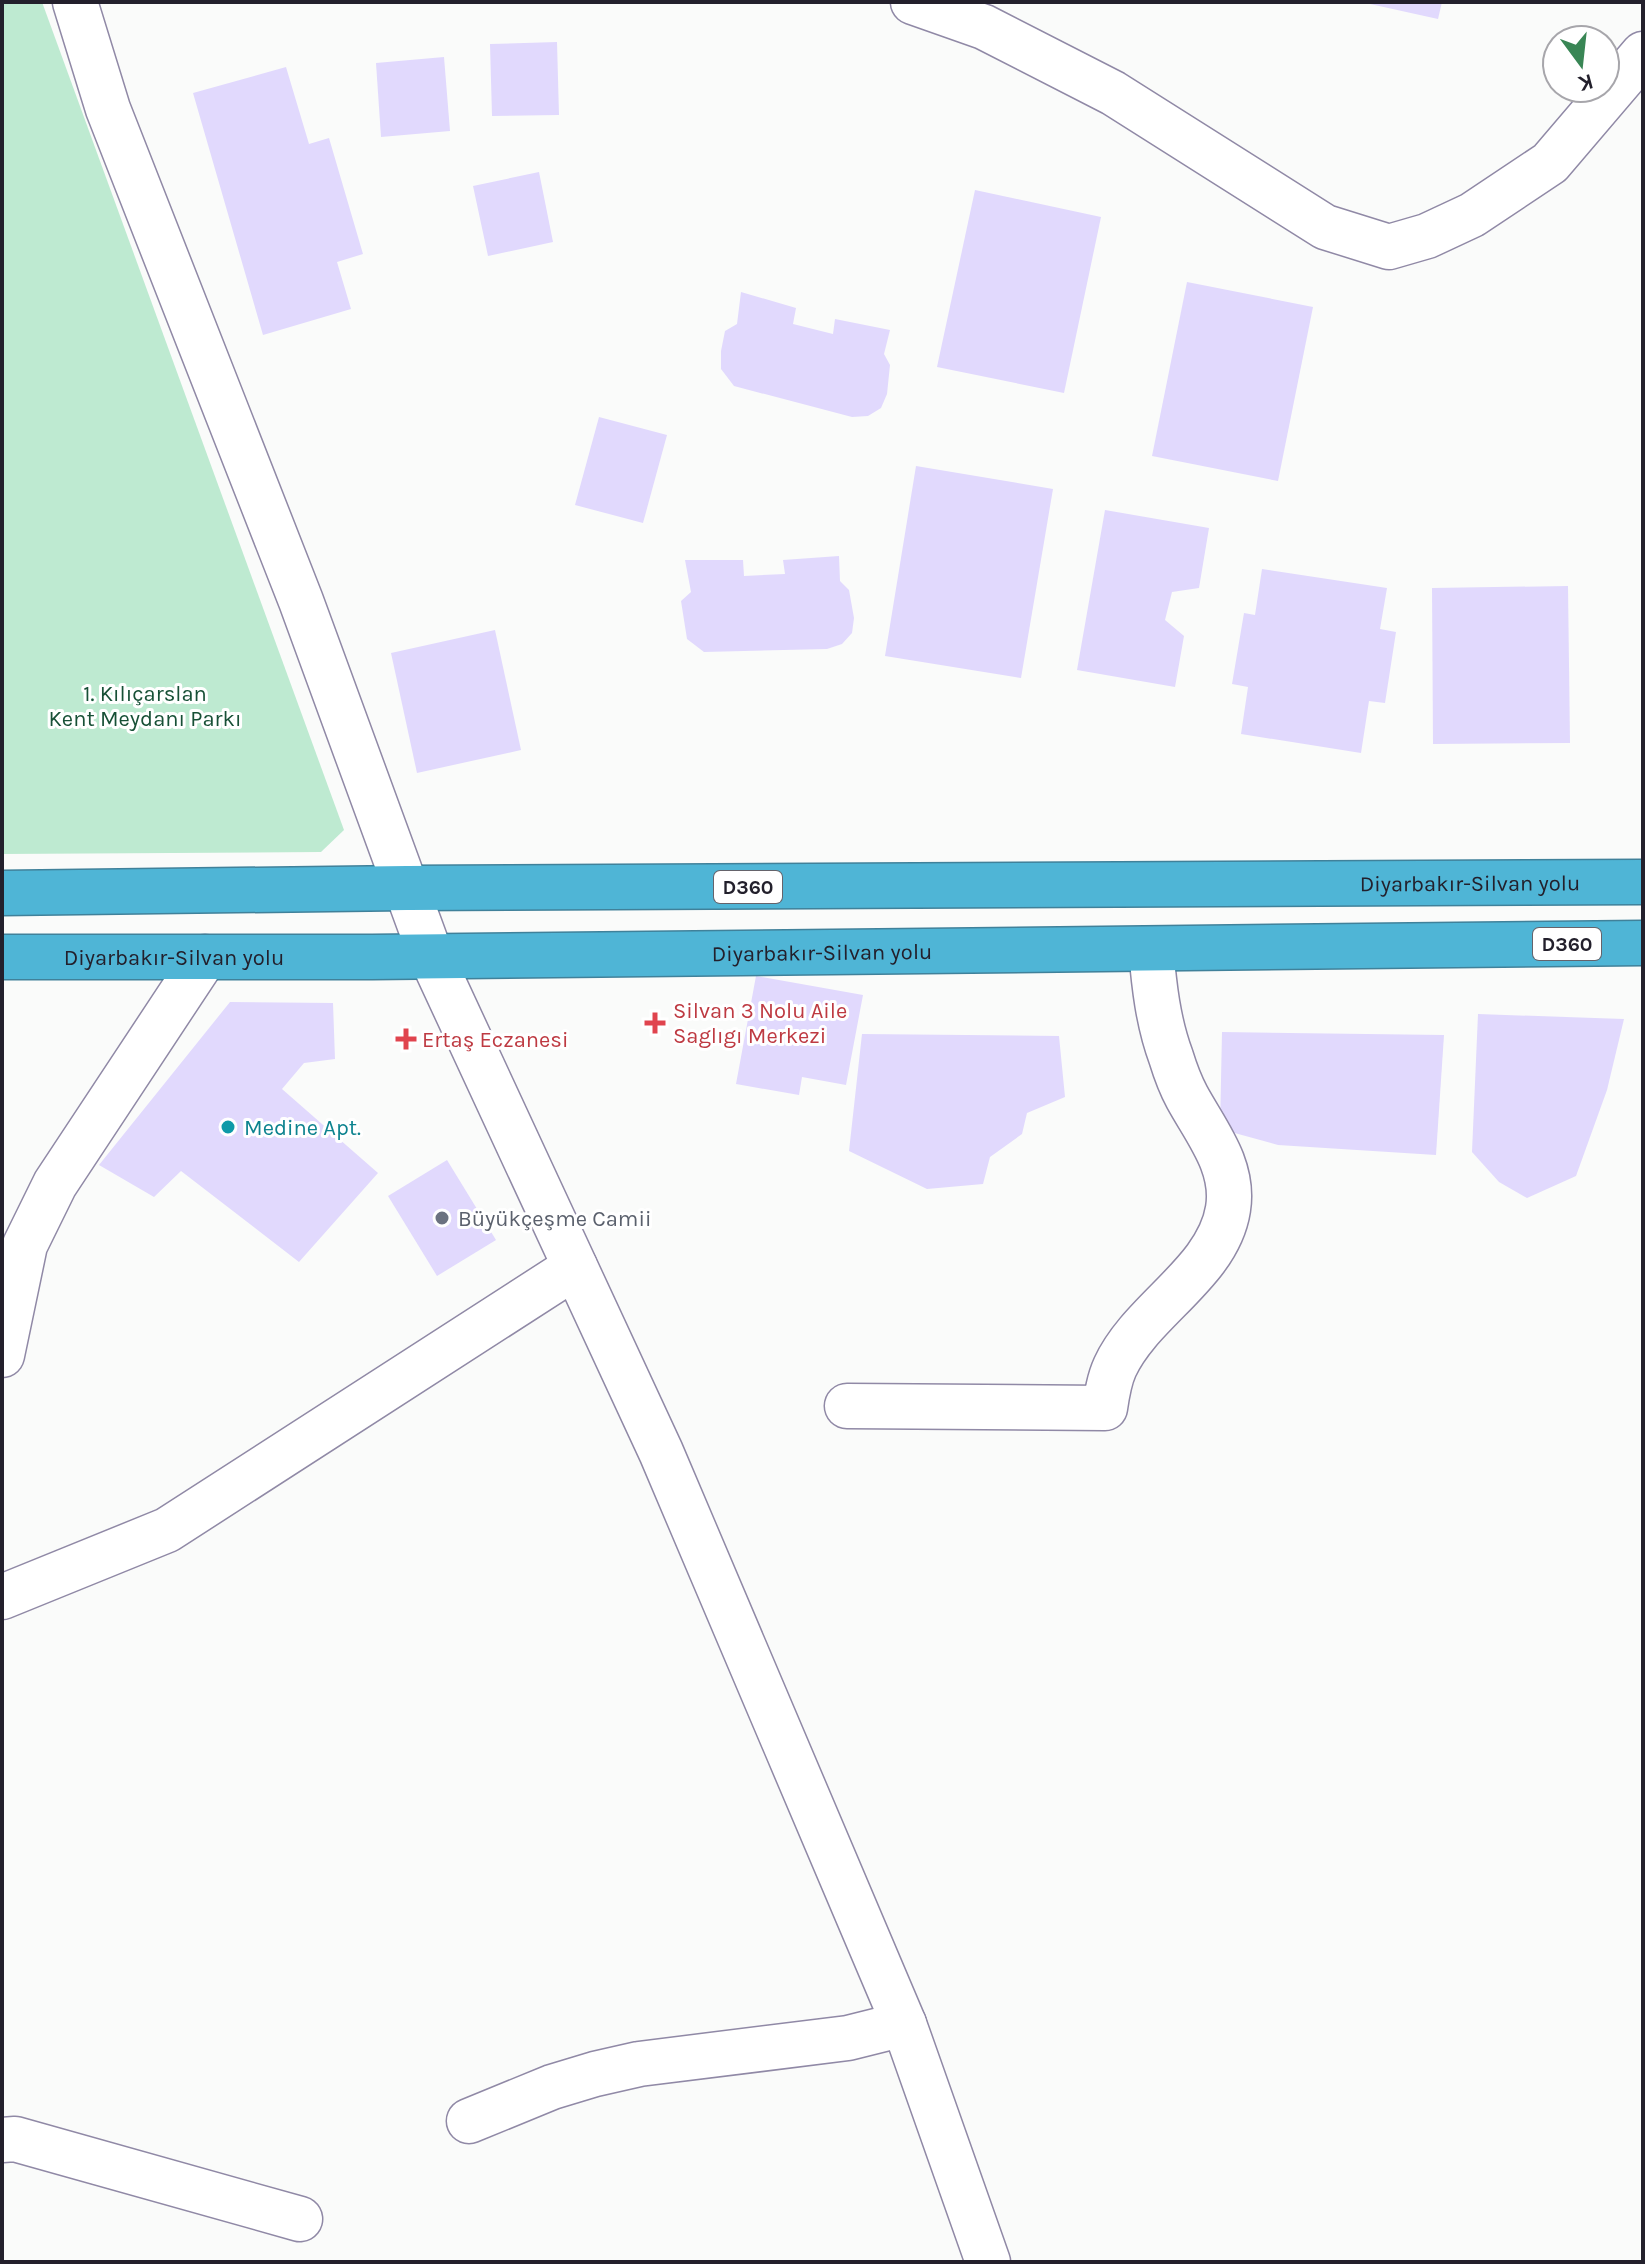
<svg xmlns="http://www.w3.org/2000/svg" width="1645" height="2264" viewBox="0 0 1645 2264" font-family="Karla,sans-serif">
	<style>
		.green { fill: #beead1 }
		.building { fill: #e1d9fd }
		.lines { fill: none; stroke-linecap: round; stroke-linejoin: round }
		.minor-casing { stroke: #9089a6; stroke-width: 47 }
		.highway-casing { stroke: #40819a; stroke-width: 47 }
		.minor { stroke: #fff; stroke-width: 44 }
		.highway { stroke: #4fb5d6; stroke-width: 44 }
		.health-dot { fill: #e0444e; stroke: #fff; stroke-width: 3 }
		.culture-dot { fill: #0f9aa8; stroke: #fff; stroke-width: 3 }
		.worship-dot { fill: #6b7280; stroke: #fff; stroke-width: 3 }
		.labels { text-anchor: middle; stroke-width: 6; stroke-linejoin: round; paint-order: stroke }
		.shield { fill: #fff; stroke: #65636b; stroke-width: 2 }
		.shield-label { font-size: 20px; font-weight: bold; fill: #23202c }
		.park-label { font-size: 22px; fill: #175036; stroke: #fff }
		.street-label { font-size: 22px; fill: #23202c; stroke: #fff }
		.health-label { font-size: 22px; fill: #be3a42; stroke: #fff; text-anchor: start }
		.culture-label { font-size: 22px; fill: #0d838f; stroke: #fff; text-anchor: start }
		.worship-label { font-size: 22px; fill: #5b616d; stroke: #fff; text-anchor: start }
	</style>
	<rect width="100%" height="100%" fill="#fafbfa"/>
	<polygon class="green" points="2,2 42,2 344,830 321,852 2,854"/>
	<g class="building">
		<polygon points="1361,2 1442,2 1438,19"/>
		<polygon points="557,42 559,115 492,116 490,44"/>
		<polygon points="444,57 450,131 381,137 376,63"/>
		<polygon points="286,67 309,144 329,138 363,254 337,262 351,309 263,335 193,93"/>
		<polygon points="539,172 553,242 488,256 473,186"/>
		<polygon points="975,190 1101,217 1064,393 937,367"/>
		<polygon points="1187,282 1313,307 1278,481 1152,456"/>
		<polygon points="741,292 796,308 793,324 833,334 835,319 890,330 884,354 890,365 887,394 881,408 868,416 852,417 734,386 721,369 721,351 725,331 737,324"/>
		<polygon points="599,417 667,435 643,523 575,505"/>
		<polygon points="916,466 1053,489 1021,678 885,656"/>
		<polygon points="1105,510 1209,528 1199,588 1172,592 1165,620 1184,636 1175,687 1077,670"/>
		<polygon points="839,556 840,581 849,590 854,618 852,633 842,644 827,649 704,652 687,639 681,601 691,592 685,560 743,560 744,576 785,574 783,560"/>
		<polygon points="1262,569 1387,588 1380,629 1396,632 1385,703 1369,701 1361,753 1241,734 1248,687 1232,684 1244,613 1255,615"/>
		<polygon points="1568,586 1570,743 1433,744 1432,588"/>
		<polygon points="495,630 521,750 417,773 391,653"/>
		<polygon points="756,976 863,995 846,1085 802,1077 799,1095 736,1084"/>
		<polygon points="230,1002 333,1003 335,1059 304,1063 282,1089 378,1173 299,1262 181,1171 154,1197 99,1165"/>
		<polygon points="1478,1014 1624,1019 1607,1090 1576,1176 1527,1198 1499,1182 1472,1152"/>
		<polygon points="1222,1032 1444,1035 1436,1155 1278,1145 1220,1129"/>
		<polygon points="862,1034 1059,1036 1065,1097 1027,1113 1022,1134 990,1157 983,1184 927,1189 849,1151"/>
		<polygon points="447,1160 496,1240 437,1276 388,1196"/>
	</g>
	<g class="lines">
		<g class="minor-casing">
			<g id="minor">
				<polyline points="75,2 108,109 301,601 431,956 661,1452 904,2024 988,2262"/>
				<polyline points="913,2 984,27 1113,93 1325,227 1389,247 1427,236 1472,215 1550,163 1643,54"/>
				<polyline points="2,1355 25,1245 55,1184 205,957"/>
				<path d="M847,1406L1105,1408C1107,1394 1109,1380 1115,1367C1141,1310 1218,1273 1228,1209C1235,1166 1206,1132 1187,1097C1180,1084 1175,1070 1171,1057C1158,1022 1154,985 1151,949"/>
				<polyline points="2,1597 167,1530 575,1267"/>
				<polyline points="469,2121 552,2087 595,2074 639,2064 848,2038 904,2024"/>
				<polyline points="2,2140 15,2139 300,2219"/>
			</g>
		</g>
		<g class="highway-casing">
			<g id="highway">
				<path id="s1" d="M2,893L407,888L1643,882"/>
				<path id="s2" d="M2,957H372L1643,943"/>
			</g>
		</g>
		<use href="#minor" class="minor"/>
		<use href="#highway" class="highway"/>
	</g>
	<g class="health-dot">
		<path d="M651 1011h8v8h8v8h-8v8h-8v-8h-8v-8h8z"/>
		<path d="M402 1027h8v8h8v8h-8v8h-8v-8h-8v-8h8z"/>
	</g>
	<circle class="culture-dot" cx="228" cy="1127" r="8"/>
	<circle class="worship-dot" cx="442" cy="1218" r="8"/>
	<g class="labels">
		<g class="shield">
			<rect x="714" y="871" width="68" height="32" rx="6"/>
			<rect x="1533" y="928" width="68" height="32" rx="6"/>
		</g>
		<g class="shield-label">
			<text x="748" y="894">D360</text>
			<text x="1567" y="951">D360</text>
		</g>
		<g class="park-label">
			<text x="145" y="701">1. Kılıçarslan<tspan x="145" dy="25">Kent Meydanı Parkı</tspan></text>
		</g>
		<g class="street-label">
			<text dy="8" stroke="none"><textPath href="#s1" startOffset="1468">Diyarbakır-Silvan yolu</textPath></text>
			<text dy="8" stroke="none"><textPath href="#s2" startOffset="820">Diyarbakır-Silvan yolu</textPath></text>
			<text dy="8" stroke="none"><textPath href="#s2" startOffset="172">Diyarbakır-Silvan yolu</textPath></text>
		</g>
		<g class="health-label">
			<text x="673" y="1018">Silvan 3 Nolu Aile<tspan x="673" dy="25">Saglıgı Merkezi</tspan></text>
			<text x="422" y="1047">Ertaş Eczanesi</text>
		</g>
		<g class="culture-label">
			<text x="244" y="1135">Medine Apt.</text>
		</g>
		<g class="worship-label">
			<text x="458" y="1226">Büyükçeşme Camii</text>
		</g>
	</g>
	<rect width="1645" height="2264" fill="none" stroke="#23202c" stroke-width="8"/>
	<g transform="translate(1581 64) rotate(165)"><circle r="38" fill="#ffffff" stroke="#a7a6ab" stroke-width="2"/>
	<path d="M0-6L14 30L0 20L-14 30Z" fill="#398655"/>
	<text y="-12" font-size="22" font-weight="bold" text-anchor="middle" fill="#23202c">K</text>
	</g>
</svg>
